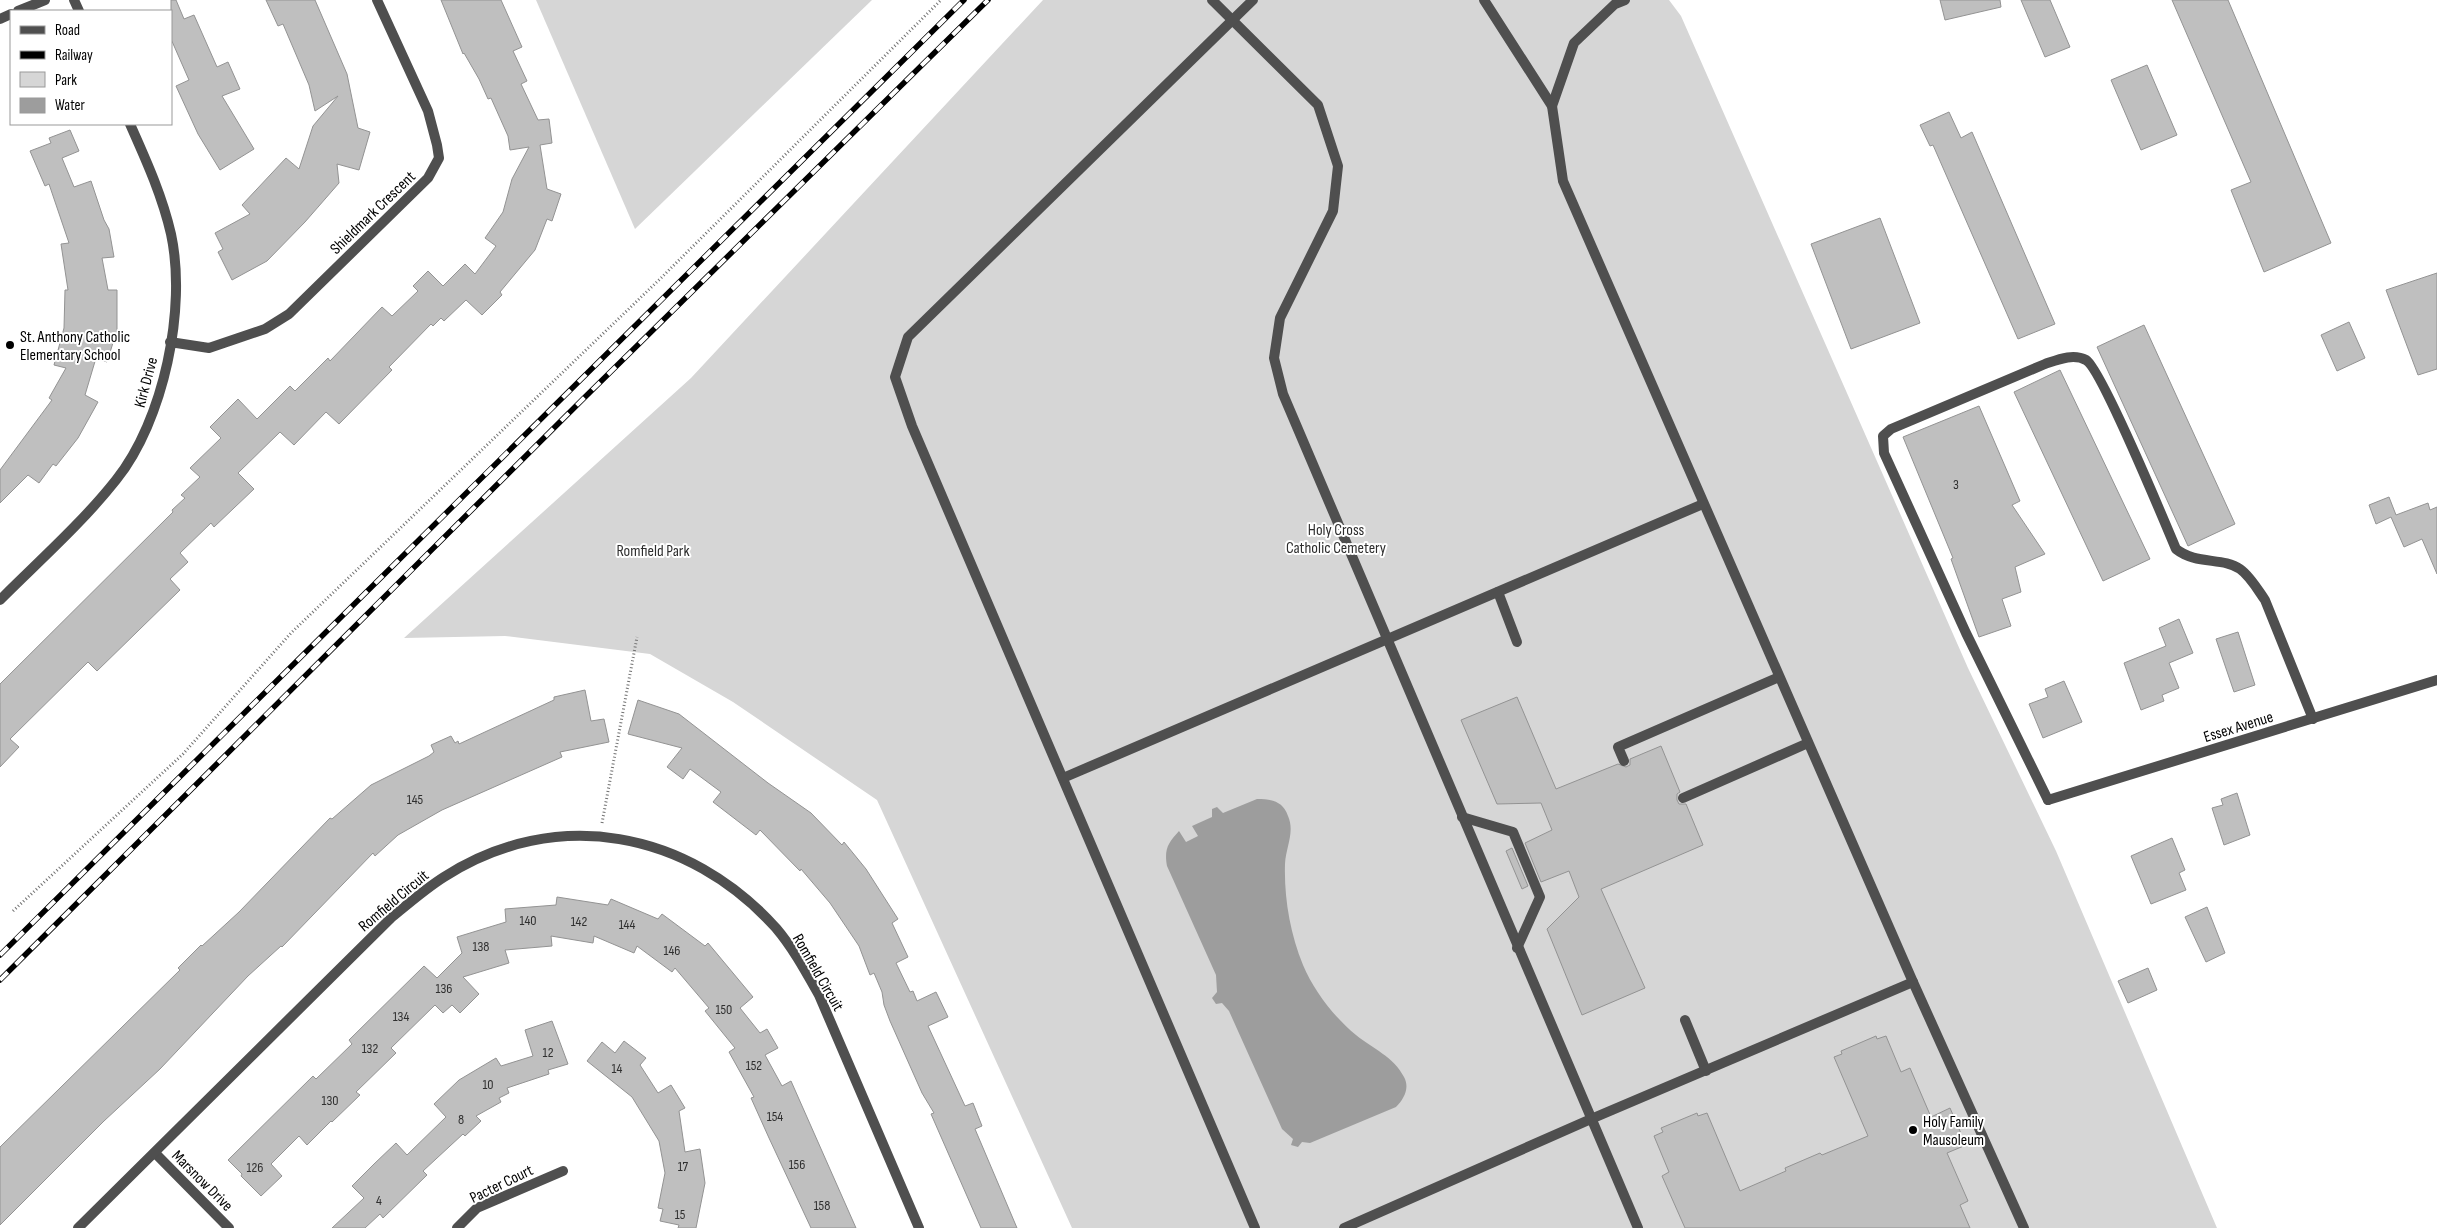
<svg xmlns="http://www.w3.org/2000/svg" width="2437" height="1228" viewBox="0 0 2437 1228" font-family="'Sofia Sans Condensed',sans-serif">
	<style>
		.green { fill: #d6d6d6 }
		.water { fill: #9d9d9d }
		.building { fill: #bfbfbf; stroke: #939393 }
		.lines { fill: none; stroke-linecap: round; stroke-linejoin: round }
		.path { stroke: #717171; stroke-width: 3; stroke-dasharray: 1 2.5; stroke-linecap: butt }
		.service { stroke: #4f4f4f; stroke-width: 10 }
		.minor { stroke: #4f4f4f; stroke-width: 10 }
		.rail-casing { stroke: #000; stroke-width: 5.5 }
		.rail { stroke: #fff; stroke-width: 4; stroke-dasharray: 11; stroke-linecap: butt }
		.poi-dot { fill: #000; stroke: #fff; stroke-width: 2 }
		.labels { text-anchor: middle; stroke-width: 4; stroke-linejoin: round; paint-order: stroke }
		.number-label { font-size: 14px; fill: #303030 }
		.street-label { font-size: 16px; fill: #000; stroke: #fff }
		.poi-label { font-size: 16px; fill: #000; stroke: #fff; text-anchor: start }
		.park-label { font-size: 16px; fill: #2d2d2d; stroke: #fff }
	</style>
	<rect width="100%" height="100%" fill="#fff"/>
	<g class="green">
		<polygon points="536,0 872,0 635,229"/>
		<polygon points="1043,0 1669,0 1681,16 1968,668 2056,851 2217,1228 1072,1228 877,800 733,702 650,654 505,636 404,638 691,378"/>
	</g>
	<path class="water" d="M1257,799C1271,799 1283,801 1288,816C1295,832 1286,847 1285,864C1284,898 1290,933 1303,965C1314,991 1334,1017 1356,1035C1372,1048 1394,1057 1404,1077C1410,1088 1404,1099 1396,1107L1310,1143L1302,1142L1298,1147L1291,1145L1293,1139L1282,1129L1229,1011L1222,1003L1216,1004L1212,998L1217,992L1216,975L1167,866C1164,849 1168,843 1179,831L1186,842L1198,836L1192,826L1212,817V809L1217,807L1223,813Z"/>
	<g class="building">
		<polygon points="171,0 176,0 184,19 194,15 217,67 228,62 240,89 222,96 254,149 220,170 198,134 176,86 189,80 171,39"/>
		<polygon points="266,0 315,0 347,74 358,128 370,132 359,170 337,164 339,183 305,222 267,261 232,280 218,252 223,249 215,233 250,214 242,205 286,158 299,169 313,126 338,96 315,111 309,85 283,24 278,26"/>
		<polygon points="441,0 501,0 522,47 513,51 527,81 521,84 538,120 549,119 552,143 540,145 547,189 561,194 552,221 547,219 535,250 500,292 502,295 482,315 466,300 444,321 441,318 433,326 431,324 389,367 392,370 339,424 326,412 294,445 280,432 238,473 254,489 214,527 211,523 180,553 188,562 170,579 180,590 97,671 88,662 10,739 19,747 0,767 0,684 173,512 172,510 185,498 181,495 200,477 190,468 221,438 210,427 238,399 257,419 290,386 295,391 328,358 330,361 382,307 392,316 418,291 413,286 428,271 443,286 465,264 475,274 496,246 485,238 503,212 512,179 529,147 510,150 508,136 491,98 488,99 479,79 464,53 463,54"/>
		<polygon points="1940,0 2000,0 2001,7 1945,20"/>
		<polygon points="2021,0 2050,0 2070,47 2045,57"/>
		<polygon points="2172,0 2228,0 2331,243 2264,272 2231,190 2251,182"/>
		<polygon points="2147,65 2177,135 2141,150 2111,80"/>
		<polygon points="1949,112 1961,138 1972,132 2055,324 2018,339 1933,145 1930,146 1920,125"/>
		<polygon points="70,130 79,151 62,158 74,187 91,181 104,220 109,229 114,257 102,258 108,290 117,290 117,330 107,362 96,358 85,395 98,402 78,438 56,466 53,464 39,483 28,475 0,503 0,470 52,400 49,398 66,368 54,365 64,328 65,290 68,290 61,244 69,243 49,184 45,186 30,151 51,143 49,138"/>
		<polygon points="1880,218 1920,323 1851,349 1811,244"/>
		<polygon points="2437,273 2437,369 2418,375 2386,290"/>
		<polygon points="2349,322 2365,358 2337,371 2321,335"/>
		<polygon points="2144,325 2235,524 2188,546 2097,347"/>
		<polygon points="2060,370 2150,559 2103,581 2014,392"/>
		<polygon points="1979,406 2020,501 2012,505 2045,554 2015,567 2021,592 2002,599 2011,626 1979,637 1951,559 1953,558 1903,437"/>
		<polygon points="2389,497 2396,515 2428,503 2430,510 2437,507 2437,574 2422,539 2404,547 2391,517 2376,524 2369,505"/>
		<polygon points="2179,619 2193,653 2169,663 2179,688 2162,695 2164,701 2141,710 2124,663 2166,646 2159,628"/>
		<polygon points="2238,632 2255,685 2234,692 2216,639"/>
		<polygon points="2064,681 2082,722 2043,738 2029,704 2048,697 2045,689"/>
		<polygon points="585,690 591,721 604,719 609,742 560,752 562,757 442,810 398,835 375,856 373,853 282,947 281,946 248,976 160,1069 104,1121 0,1225 0,1147 180,970 178,968 201,945 202,946 239,912 330,818 332,819 371,785 429,756 434,752 431,745 451,736 455,743 458,741 459,744 554,700 554,697"/>
		<polygon points="1517,697 1556,789 1618,764 1626,767 1630,765 1630,759 1661,746 1680,792 1677,794 1677,800 1679,804 1686,804 1703,845 1601,889 1645,988 1582,1015 1547,929 1579,897 1569,871 1541,882 1525,843 1552,830 1541,803 1497,804 1461,720"/>
		<polygon points="638,700 679,714 768,783 811,813 842,845 844,842 866,869 898,919 892,923 908,957 896,963 910,992 913,991 917,1001 936,992 948,1017 928,1026 965,1106 973,1103 982,1126 975,1129 1017,1228 981,1228 931,1114 934,1113 922,1093 890,1021 884,1005 882,992 874,973 870,975 859,946 830,903 801,869 800,871 760,830 756,835 713,802 721,792 690,769 683,779 667,767 682,748 628,734"/>
		<polygon points="2237,793 2250,835 2224,845 2212,808 2223,805 2221,799"/>
		<polygon points="2172,838 2185,870 2179,873 2186,890 2151,904 2131,856"/>
		<polygon points="1512,848 1528,886 1522,889 1506,851"/>
		<polygon points="557,897 608,905 611,899 658,919 662,914 705,946 708,943 753,997 740,1008 760,1033 767,1029 778,1048 765,1055 782,1086 791,1081 856,1228 811,1228 769,1138 751,1098 754,1097 729,1052 735,1048 705,1011 709,1008 675,968 672,972 637,946 634,953 594,936 593,943 551,936 552,946 505,950 509,963 463,977 479,994 460,1013 452,1005 443,1013 435,1005 391,1048 396,1053 356,1092 360,1095 332,1122 331,1121 307,1145 299,1136 271,1164 282,1176 261,1196 241,1176 242,1174 228,1160 313,1076 316,1079 352,1044 349,1040 424,966 437,978 462,953 457,937 506,922 505,909 556,905"/>
		<polygon points="2207,907 2225,953 2206,962 2185,917"/>
		<polygon points="2148,968 2157,990 2128,1003 2118,981"/>
		<polygon points="552,1021 568,1064 548,1070 549,1074 507,1088 509,1093 499,1098 501,1102 476,1116 481,1121 465,1136 463,1134 423,1171 427,1175 383,1218 380,1214 365,1228 332,1228 364,1198 352,1186 374,1164 396,1143 407,1155 446,1117 434,1104 459,1080 496,1058 501,1066 533,1056 525,1030"/>
		<polygon points="1876,1036 1877,1039 1886,1036 1901,1072 1910,1068 1931,1117 1950,1108 1966,1145 1947,1153 1968,1201 1960,1205 1970,1228 1685,1228 1662,1176 1669,1172 1654,1136 1663,1132 1661,1128 1697,1113 1698,1116 1707,1113 1740,1191 1786,1171 1785,1168 1820,1153 1822,1155 1868,1136 1834,1057 1842,1054 1841,1051"/>
		<polygon points="624,1041 646,1058 640,1065 658,1093 671,1085 685,1108 679,1111 685,1152 700,1149 705,1183 696,1228 678,1228 679,1225 660,1221 663,1209 658,1208 665,1173 659,1141 632,1097 587,1061 602,1042 615,1053"/>
	</g>
	<g class="lines">
		<g class="path">
			<polyline points="602,823 637,637"/>
			<polyline points="13,911 183,754 291,633 661,278 941,0"/>
		</g>
		<g class="service">
			<polyline points="1212,0 1318,105 1338,166 1333,211 1280,318 1274,358 1283,394 1638,1228"/>
			<polyline points="1253,0 908,337 895,377 912,426 1255,1228"/>
			<polyline points="1484,0 1552,106 1563,181 1913,982 2024,1228"/>
			<polyline points="1552,106 1574,43 1615,4 1625,0"/>
			<polyline points="1498,592 1517,642"/>
			<polyline points="1624,761 1618,747 1779,677"/>
			<polyline points="1063,778 1703,504"/>
			<polyline points="1683,798 1808,743"/>
			<path d="M2048,800L1966,633L1884,453L1883,436L1891,429L2045,364C2057,360 2073,353 2086,360C2101,368 2165,523 2176,549C2196,565 2223,557 2240,569C2250,576 2258,590 2265,600L2313,719"/>
			<polyline points="1462,817 1513,832 1540,897 1517,948"/>
			<polyline points="1685,1020 1706,1071"/>
			<polyline points="1344,1228 1591,1119 1913,982"/>
		</g>
		<g class="minor">
			<polyline points="74,0 79,11"/>
			<polyline points="18,11 45,0"/>
			<polyline points="0,19 11,14"/>
			<polyline points="170,342 209,348 265,329 289,314 428,178 439,158 437,145 428,111 377,0"/>
			<path d="M0,600C39,561 82,523 116,480C164,420 187,308 171,234C162,195 146,160 130,124"/>
			<polyline points="2048,800 2437,680"/>
			<polyline points="155,1153 229,1228"/>
			<path d="M78,1228L391,918C408,904 425,889 444,877C556,805 689,831 776,928C793,948 806,972 819,995L919,1228"/>
			<polyline points="457,1228 477,1208 563,1171"/>
		</g>
		<g class="rail-casing">
			<g id="rail">
				<polyline points="0,955 964,0"/>
				<polyline points="0,980 583,399 988,0"/>
			</g>
		</g>
		<use href="#rail" class="rail"/>
	</g>
	<g class="poi-dot">
		<circle cx="10" cy="345" r="5"/>
		<circle cx="1913" cy="1130" r="5"/>
	</g>
	<g class="labels">
		<g class="number-label">
			<text x="1956" y="489">3</text>
			<text x="415" y="804">145</text>
			<text x="528" y="925">140</text>
			<text x="579" y="926">142</text>
			<text x="627" y="929">144</text>
			<text x="481" y="951">138</text>
			<text x="672" y="955">146</text>
			<text x="444" y="993">136</text>
			<text x="724" y="1014">150</text>
			<text x="401" y="1021">134</text>
			<text x="370" y="1053">132</text>
			<text x="548" y="1057">12</text>
			<text x="754" y="1070">152</text>
			<text x="617" y="1073">14</text>
			<text x="488" y="1089">10</text>
			<text x="330" y="1105">130</text>
			<text x="775" y="1121">154</text>
			<text x="461" y="1124">8</text>
			<text x="797" y="1169">156</text>
			<text x="683" y="1171">17</text>
			<text x="255" y="1172">126</text>
			<text x="379" y="1205">4</text>
			<text x="822" y="1210">158</text>
			<text x="680" y="1219">15</text>
		</g>
		<g class="street-label">
			<text transform="translate(372 212) rotate(-44)" y="6">Shieldmark Crescent</text>
			<text transform="translate(145 382) rotate(-75)" y="6">Kirk Drive</text>
			<text transform="translate(2238 726) rotate(-17)" y="6">Essex Avenue</text>
			<text transform="translate(393 900) rotate(-40)" y="6">Romfield Circuit</text>
			<text transform="translate(819 972) rotate(60)" y="6">Romfield Circuit</text>
			<text transform="translate(203 1180) rotate(45)" y="6">Marsnow Drive</text>
			<text transform="translate(501 1183) rotate(-26)" y="6">Pacter Court</text>
		</g>
		<g class="poi-label">
			<text x="20" y="342">St. Anthony Catholic<tspan x="20" dy="18">Elementary School</tspan></text>
			<text x="1923" y="1127">Holy Family<tspan x="1923" dy="18">Mausoleum</tspan></text>
		</g>
		<g class="park-label">
			<text x="1336" y="535">Holy Cross<tspan x="1336" dy="18">Catholic Cemetery</tspan></text>
			<text x="653" y="556">Romfield Park</text>
		</g>
	</g>
	<rect x="10" y="10" width="162" height="115" fill="#ffffff" stroke="#999999"/>
	<rect x="20" y="26" width="25" height="8" fill="#4f4f4f" stroke="#999999"/>
	<text x="55" y="35" font-size="15" fill="#000000">Road</text>
	<rect x="20" y="51" width="25" height="8" fill="#000000" stroke="#999999"/>
	<text x="55" y="60" font-size="15" fill="#000000">Railway</text>
	<rect x="20" y="72" width="25" height="15" fill="#d6d6d6" stroke="#999999"/>
	<text x="55" y="85" font-size="15" fill="#000000">Park</text>
	<rect x="20" y="98" width="25" height="15" fill="#9d9d9d" stroke="#999999"/>
	<text x="55" y="110" font-size="15" fill="#000000">Water</text>
</svg>
